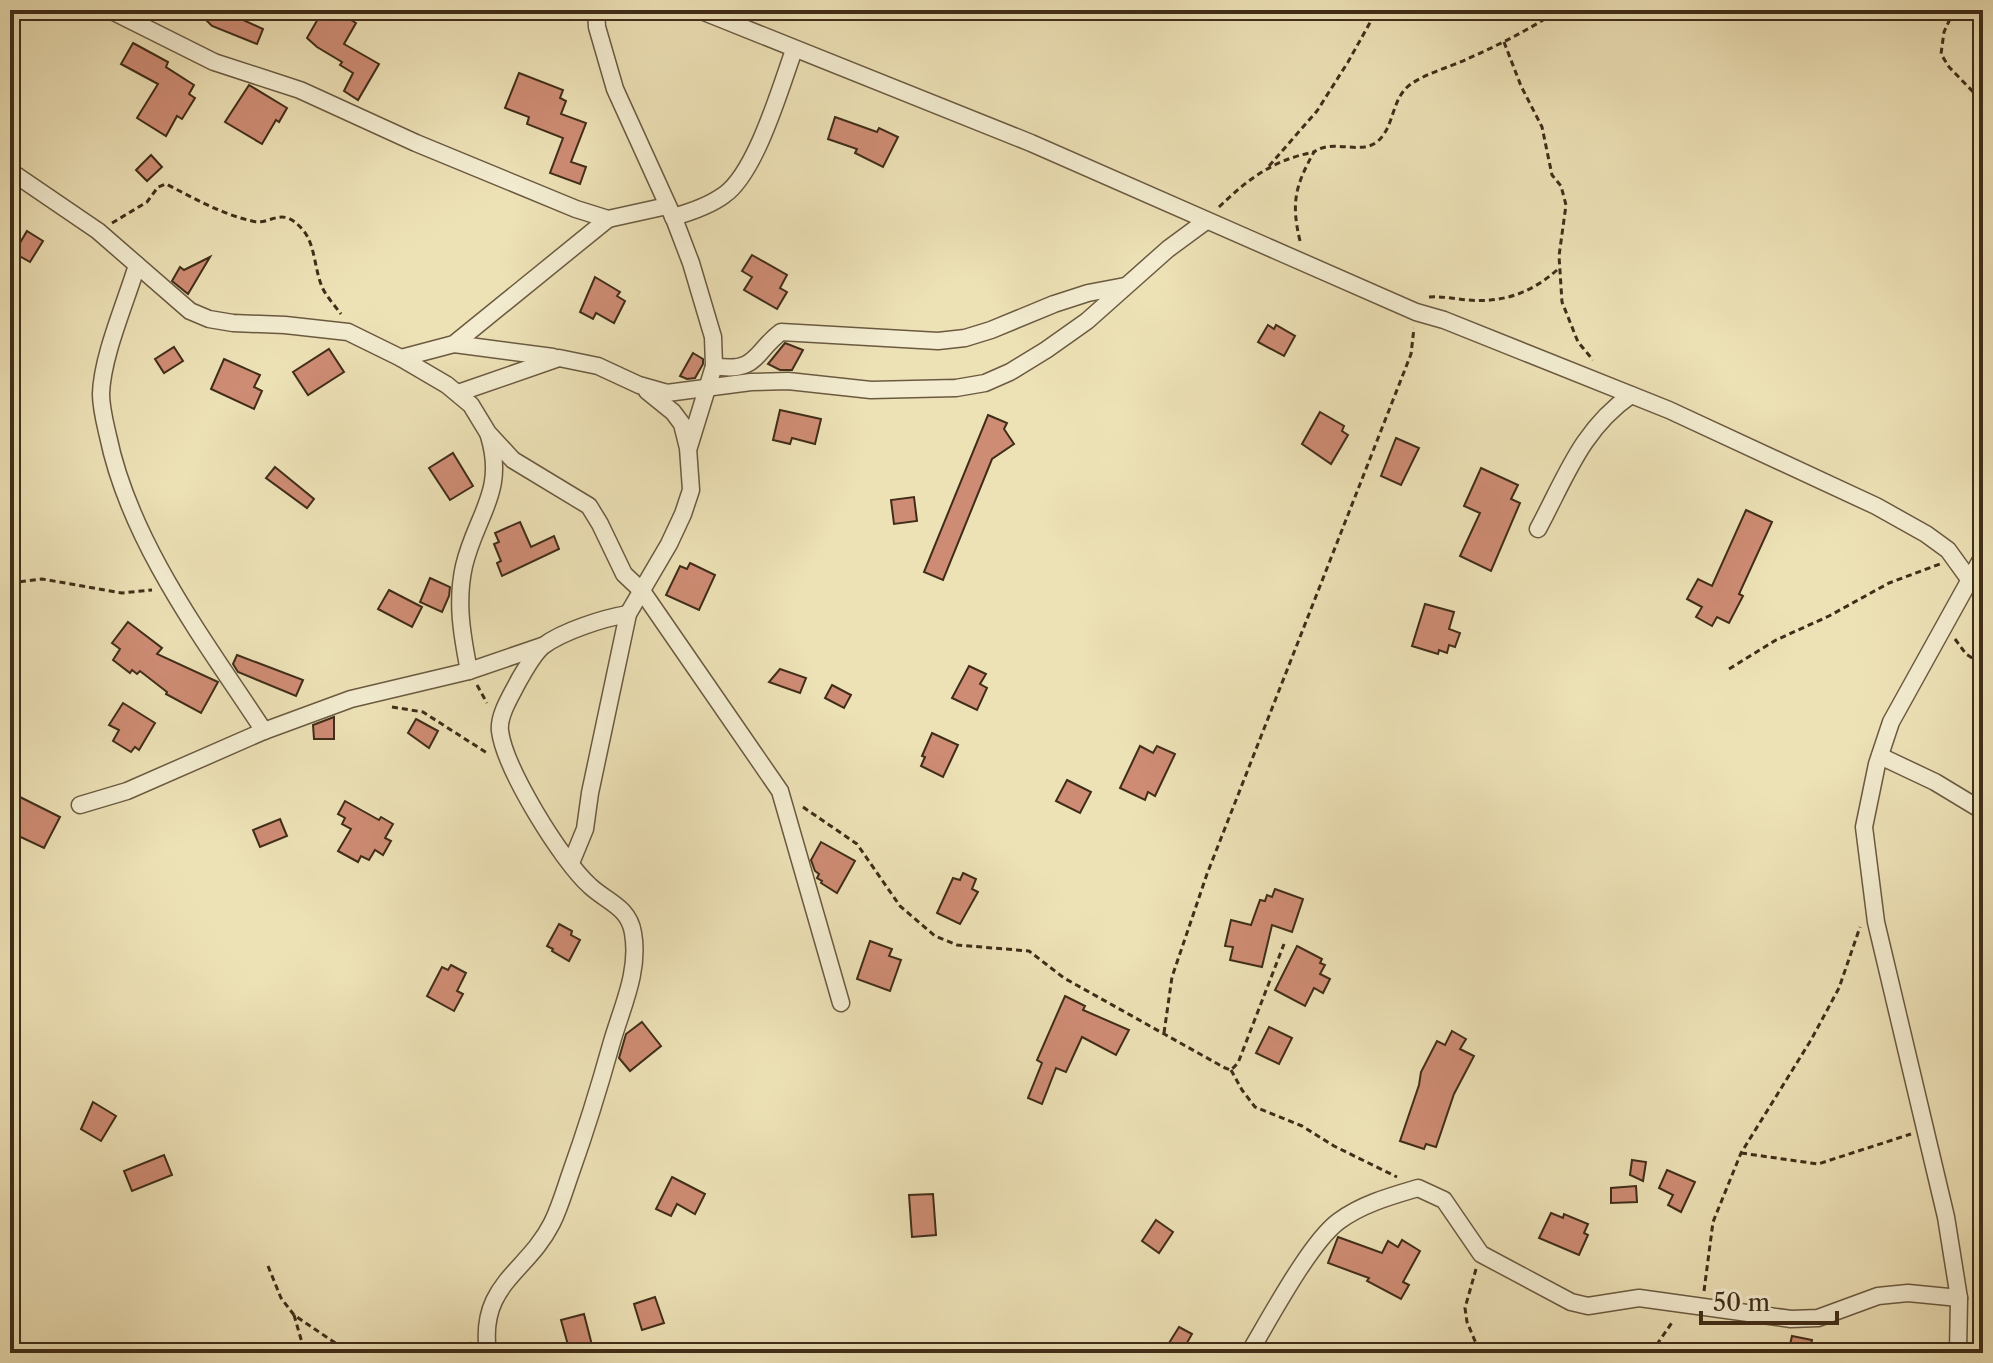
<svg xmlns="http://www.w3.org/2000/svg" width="1993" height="1363" viewBox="0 0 1993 1363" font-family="'Libre Caslon Text',serif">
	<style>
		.building { fill: #ce8c74; stroke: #402d18; stroke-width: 2 }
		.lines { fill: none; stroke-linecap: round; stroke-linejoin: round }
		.street-casing { stroke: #6b5a40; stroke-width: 19 }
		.path { stroke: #402d18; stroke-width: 3; stroke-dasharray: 6 4; stroke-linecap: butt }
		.street { stroke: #f3ecd0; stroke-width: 16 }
	</style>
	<rect width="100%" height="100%" fill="#ede1b6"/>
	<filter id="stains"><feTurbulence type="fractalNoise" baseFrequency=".0025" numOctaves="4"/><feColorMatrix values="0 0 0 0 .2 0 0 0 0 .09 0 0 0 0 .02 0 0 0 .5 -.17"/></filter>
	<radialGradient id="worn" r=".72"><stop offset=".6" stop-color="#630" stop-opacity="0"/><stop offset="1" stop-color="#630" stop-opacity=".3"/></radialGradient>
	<g class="building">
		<polygon points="196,10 246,10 243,20 263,29 257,44 212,26"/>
		<polygon points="323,10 334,10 356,23 344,44 379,64 358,100 344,91 353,73 340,65 342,62 317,47 307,38"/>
		<polygon points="133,43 168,62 166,67 194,85 189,94 195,98 182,119 177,116 166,136 137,118 158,84 121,64"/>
		<polygon points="519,73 563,90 560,98 566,101 561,114 586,123 571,162 586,167 580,184 550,173 563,138 527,124 529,117 505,108"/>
		<polygon points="249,85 287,108 279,122 276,120 262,144 225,122"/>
		<polygon points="835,117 877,132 879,128 898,137 883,167 855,153 857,149 828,139"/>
		<polygon points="151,155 162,167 147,181 136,170"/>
		<polygon points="27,231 43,241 30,262 14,253"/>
		<polygon points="752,255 787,275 780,288 787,292 777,309 744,290 752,277 742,271"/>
		<polygon points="210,257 188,294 172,281 180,267 184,270"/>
		<polygon points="595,277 620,292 617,296 625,301 614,323 596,313 593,319 580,312"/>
		<polygon points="1268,325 1274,329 1276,325 1295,336 1284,356 1258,342"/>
		<polygon points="785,343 803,350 792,370 780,370 768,364"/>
		<polygon points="174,347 183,361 164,373 155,359"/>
		<polygon points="329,349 344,372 308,395 293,372"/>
		<polygon points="693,353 703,359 703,364 695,378 687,379 680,376"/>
		<polygon points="224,359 260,375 254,387 262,391 254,409 211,389"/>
		<polygon points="780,410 821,419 815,444 792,438 790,444 773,440"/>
		<polygon points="1320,412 1344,426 1342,431 1348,435 1331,464 1302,444"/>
		<polygon points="988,415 1007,423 1004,429 1014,444 992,459 943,580 924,572"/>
		<polygon points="1396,438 1419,448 1401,485 1381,476"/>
		<polygon points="453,453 473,486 450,500 429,468"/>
		<polygon points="275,467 314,499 307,508 266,478"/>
		<polygon points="1481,468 1518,485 1511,499 1520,503 1491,571 1460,556 1480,513 1464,506"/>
		<polygon points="914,497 917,521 894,524 891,500"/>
		<polygon points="1746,510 1772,522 1739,594 1743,596 1729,623 1717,617 1712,626 1696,617 1702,607 1687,599 1698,579 1712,586"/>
		<polygon points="520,522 531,547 554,536 559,549 502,576 497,563 501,561 494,544 499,542 495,533"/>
		<polygon points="690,563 715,575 699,610 666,595 680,566 687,569"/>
		<polygon points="430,578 450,587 449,596 442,612 420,602"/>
		<polygon points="389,590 422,607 412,627 378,609"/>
		<polygon points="1425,604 1454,612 1449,629 1460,633 1455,647 1449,645 1447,653 1439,650 1438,654 1412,646"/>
		<polygon points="128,622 162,648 157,654 218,682 201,713 166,694 167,692 140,671 137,674 132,670 130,673 113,660 120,649 112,643"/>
		<polygon points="237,655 303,680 296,696 238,672 233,664"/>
		<polygon points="969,666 986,674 980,684 987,688 977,710 952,698"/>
		<polygon points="780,669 806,678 800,693 769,682"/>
		<polygon points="832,685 851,695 844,708 825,698"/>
		<polygon points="123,703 155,723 139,750 135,747 131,752 113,741 119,730 109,725"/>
		<polygon points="334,717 334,739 314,739 313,725"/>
		<polygon points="416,719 438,731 429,748 408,733"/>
		<polygon points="932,733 958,745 943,777 921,766 925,757 922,756"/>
		<polygon points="1140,746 1153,753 1157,746 1175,754 1155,796 1148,792 1145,800 1120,788"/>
		<polygon points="1067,780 1091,792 1080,813 1056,801"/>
		<polygon points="10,792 60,817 44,848 10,832"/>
		<polygon points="345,801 379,820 381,817 393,824 385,838 391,841 383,855 375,850 369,860 361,856 358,862 338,851 351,829 342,824 345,818 338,814"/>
		<polygon points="280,819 287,836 260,847 253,830"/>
		<polygon points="821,842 855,861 837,893 821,883 822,881 817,878 819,874 815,871 811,860"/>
		<polygon points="963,873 976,879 972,889 978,892 960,924 937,913 953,878 960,880"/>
		<polygon points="1275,889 1303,899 1292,932 1272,925 1262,967 1230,960 1233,947 1225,946 1231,920 1251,925 1260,900 1265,901 1267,895 1272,897"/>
		<polygon points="559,924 572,931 571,935 580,940 569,961 552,951 553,949 547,946"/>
		<polygon points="870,941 892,949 889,956 901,960 890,991 857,979"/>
		<polygon points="1297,946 1322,959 1320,963 1325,965 1320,974 1330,979 1323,993 1314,988 1305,1006 1275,990"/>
		<polygon points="451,965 466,973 457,991 463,994 454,1011 427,996 442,967 448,970"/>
		<polygon points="1065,996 1085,1006 1083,1010 1129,1030 1116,1055 1082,1037 1066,1072 1056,1068 1042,1104 1028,1098 1042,1063 1037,1060"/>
		<polygon points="642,1022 661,1046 630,1071 619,1058 626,1034"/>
		<polygon points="1269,1027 1292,1038 1279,1064 1256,1053"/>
		<polygon points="1452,1031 1466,1039 1460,1049 1474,1056 1454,1094 1436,1147 1426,1144 1424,1149 1400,1141 1419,1085 1421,1072 1437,1041 1445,1045"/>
		<polygon points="93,1102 116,1116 101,1141 81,1129"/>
		<polygon points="164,1155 172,1175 132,1191 124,1171"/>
		<polygon points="1632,1160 1646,1162 1643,1181 1630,1175"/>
		<polygon points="1667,1170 1695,1182 1681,1212 1668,1205 1673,1195 1659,1188"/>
		<polygon points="672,1177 705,1194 695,1214 677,1204 671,1216 656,1209"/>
		<polygon points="1636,1186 1637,1202 1611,1203 1611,1188"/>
		<polygon points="933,1194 936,1235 912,1237 909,1195"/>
		<polygon points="1551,1213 1563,1218 1564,1214 1588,1224 1584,1233 1588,1235 1579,1255 1539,1238"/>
		<polygon points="1156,1220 1173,1232 1159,1253 1142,1241"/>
		<polygon points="1338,1237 1382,1253 1388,1241 1398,1247 1402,1240 1420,1251 1403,1282 1409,1285 1401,1299 1367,1281 1369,1278 1328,1263"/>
		<polygon points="655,1297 664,1323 642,1330 634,1304"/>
		<polygon points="584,1314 594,1353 563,1353 568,1345 561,1320"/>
		<polygon points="1179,1327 1192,1334 1183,1350 1169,1343"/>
		<polygon points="1792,1336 1812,1340 1809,1353 1788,1353"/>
	</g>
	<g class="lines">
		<g class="street-casing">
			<g id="street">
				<polyline points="110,10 214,62 300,90 416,143 576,209 608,219 667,206"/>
				<polyline points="596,10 597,27 615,89 675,221 691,263 713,337 714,366 689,447"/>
				<polyline points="699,10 1031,143 1416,312 1444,320 1669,410 1876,506 1926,534 1948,550 1969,579"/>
				<polyline points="10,171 98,231 190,311 209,319 233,323 285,325 348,332 401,358 447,385 471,405 488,433 513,460 589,506 600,524 624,574 642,591 780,791 841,1003"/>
				<path d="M673,217C691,212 709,206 724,195C756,173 781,86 794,50"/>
				<path d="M137,265C126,302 102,356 101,394C101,408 105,423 108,436C130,543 205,641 264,731"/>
				<polyline points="454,344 553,357"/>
				<polyline points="401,358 454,344 608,219"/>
				<path d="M714,366C757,374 755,351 781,332L938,341L965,338L991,330L1054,304L1088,293L1125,286"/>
				<polyline points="458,393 559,358 598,366 639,385 667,393 751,382 788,381 871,390 956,388 985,383 1010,372 1046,350 1087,321 1168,249 1206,221"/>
				<path d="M1538,529C1566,477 1581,430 1631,395"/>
				<path d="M469,671C462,635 456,602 464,566C476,515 506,492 489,436"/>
				<polyline points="1880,756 1935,782 1983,811"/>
				<polyline points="80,805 127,791 264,731 351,699 469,671 542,646"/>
				<polyline points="571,863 585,829 590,793 628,614 669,544 683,514 691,490 688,448 682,424 673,412 647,391"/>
				<path d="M488,1353C478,1284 527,1273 552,1223C560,1207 565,1189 571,1172C586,1130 599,1088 611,1045C621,1009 640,972 633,933C629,907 607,902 590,886C561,860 505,769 500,731C498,715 512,694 519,680C525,670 534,653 543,646C563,631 604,618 628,614"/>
				<path d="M1249,1353C1269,1320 1310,1242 1339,1221C1362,1204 1391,1196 1418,1188L1444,1200L1481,1254L1571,1302L1588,1306L1639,1298L1791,1319L1818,1318L1878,1296L1908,1293L1959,1298"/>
				<polyline points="1958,1353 1959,1298 1946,1217 1876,922 1864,827 1877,764 1891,722 1983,556"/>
			</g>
		</g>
		<g class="path">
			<polyline points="1224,10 1225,10"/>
			<polyline points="1954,10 1944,32 1941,54 1949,67 1983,102"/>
			<polyline points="1957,10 1983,21"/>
			<polyline points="1504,42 1521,86 1542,127 1552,175 1561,186 1566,205 1559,256 1562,302 1578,342 1593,360"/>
			<polyline points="1269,166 1317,111 1348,62 1377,10"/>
			<path d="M1219,207C1248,179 1273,160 1314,152"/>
			<path d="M112,223L147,202L158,187L166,184C194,198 221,214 252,221C272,226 281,204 303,230C316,246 314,270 323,289C327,297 335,306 341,314"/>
			<path d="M1300,241C1291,203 1295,186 1314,152C1333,138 1361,156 1378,141C1395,126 1391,98 1411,84C1427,73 1450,67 1467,59C1499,45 1530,29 1559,10"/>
			<path d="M1429,297C1442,296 1455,299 1468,300C1503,303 1531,293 1557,270"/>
			<polyline points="10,583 42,579 122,593 152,590"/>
			<polyline points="1955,639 1966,654 1983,665"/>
			<polyline points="1729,669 1776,640 1829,616 1889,583 1940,564"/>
			<polyline points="477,685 487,703"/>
			<polyline points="392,707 423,712 487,753"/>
			<polyline points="803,807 857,844 900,906 935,936 957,945 1029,951 1064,978 1225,1068 1231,1070 1238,1063 1284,944"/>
			<polyline points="1164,1033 1172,977 1207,874 1404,372 1411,354 1414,328"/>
			<polyline points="1231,1070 1242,1090 1255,1107 1302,1126 1334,1146 1397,1177"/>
			<polyline points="1741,1153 1818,1164 1911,1134"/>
			<polyline points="268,1266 281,1298 294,1315 350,1353"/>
			<polyline points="1476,1269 1465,1308 1467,1322 1480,1353"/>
			<polyline points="1704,1291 1713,1222 1741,1153 1811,1040 1839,988 1860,927"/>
			<polyline points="294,1315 305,1353"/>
			<polyline points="411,1353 471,1343"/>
			<polyline points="1651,1353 1673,1321"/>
		</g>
		<use href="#street" class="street"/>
	</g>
	<rect width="1993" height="1363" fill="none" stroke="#ede1b6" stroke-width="40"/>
	<rect x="12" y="12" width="1969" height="1339" fill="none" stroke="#402d18" stroke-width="4"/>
	<rect x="20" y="20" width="1953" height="1323" fill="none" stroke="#402d18" stroke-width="2"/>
	<path d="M1701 1311v12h136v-12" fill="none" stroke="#402d18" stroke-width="4"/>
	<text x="1713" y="1311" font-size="24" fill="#402d18" stroke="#f3ecd0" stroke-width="6" paint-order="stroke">50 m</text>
	<rect width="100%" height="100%" filter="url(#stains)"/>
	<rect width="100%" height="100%" fill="url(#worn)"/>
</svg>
